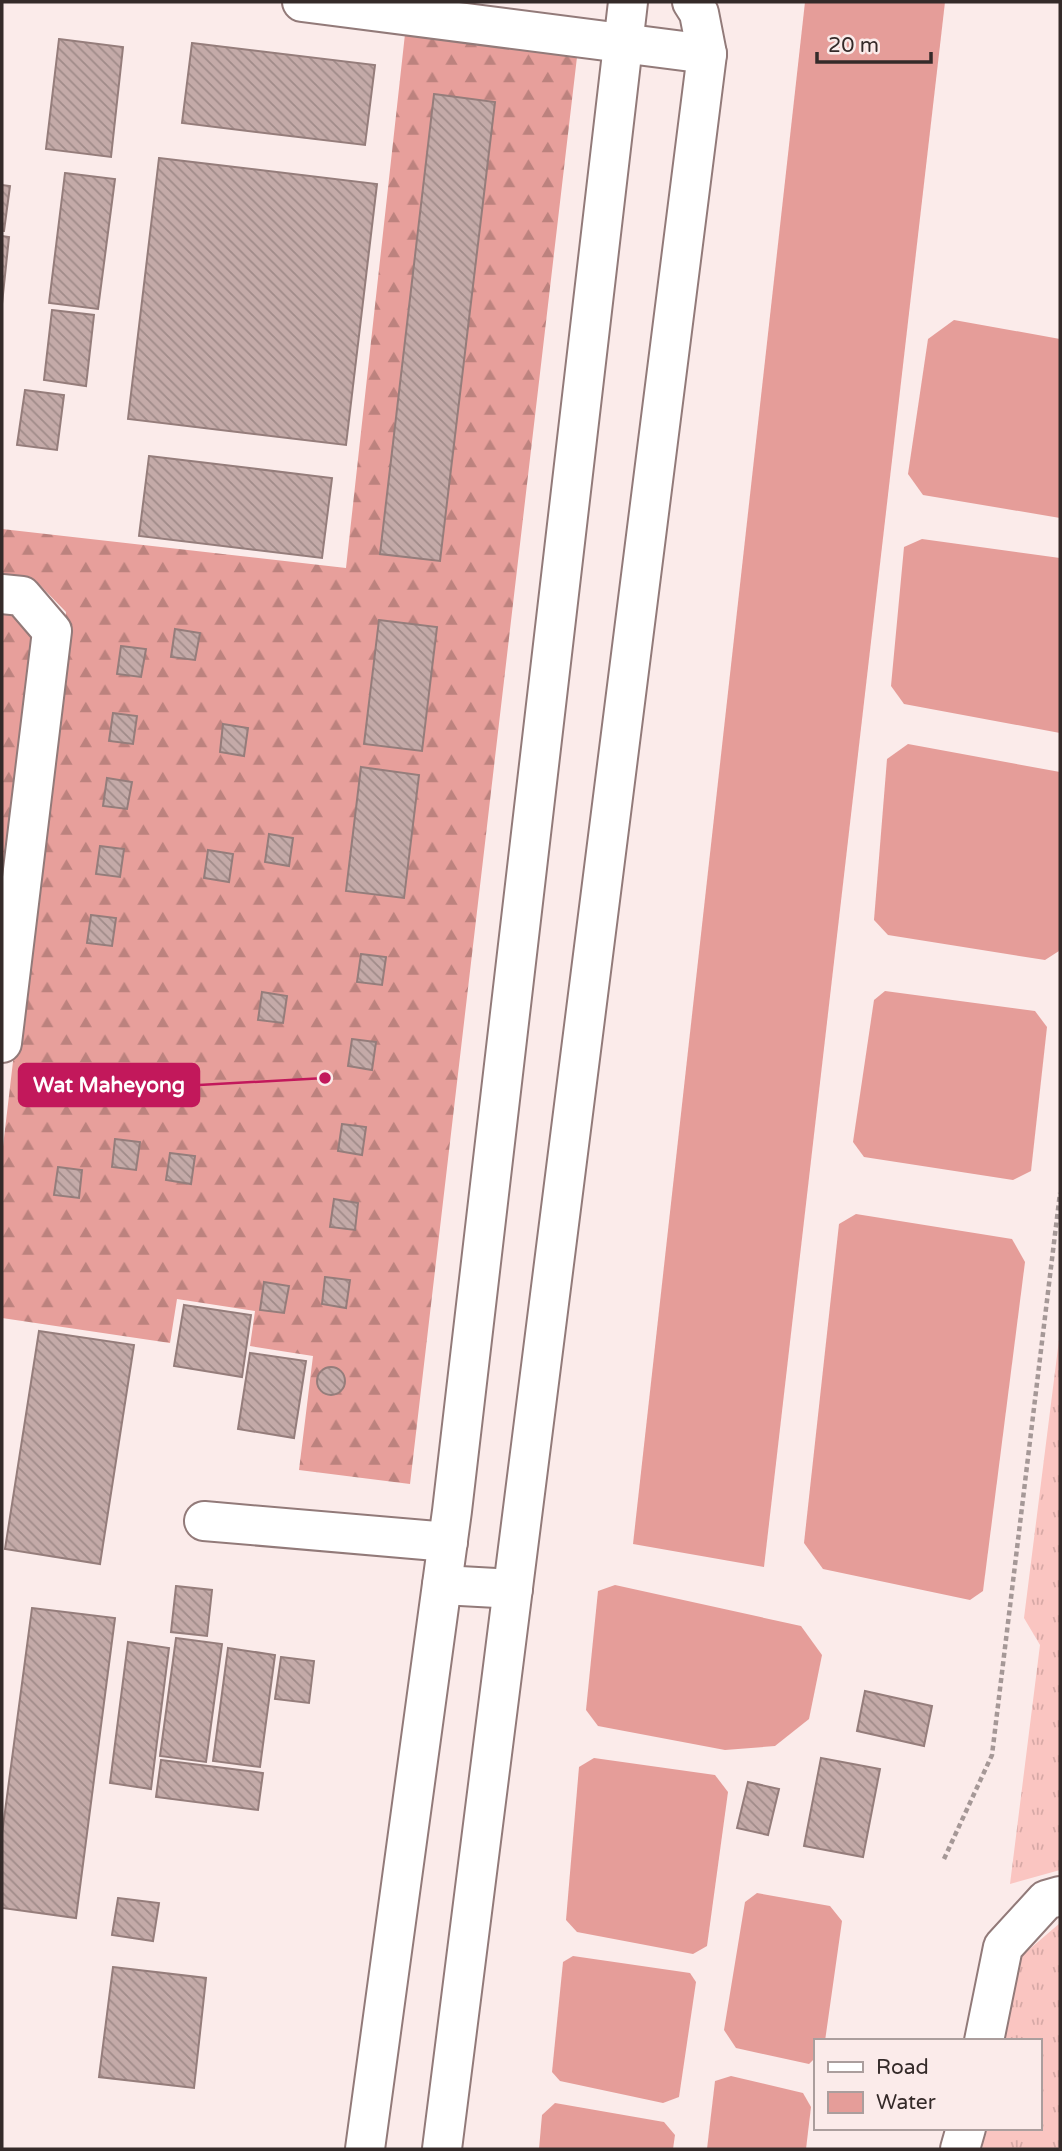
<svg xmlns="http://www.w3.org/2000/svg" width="1062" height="2151" viewBox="0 0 1062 2151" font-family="'Varela Round',sans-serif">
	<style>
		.grass { fill: url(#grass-tufts) }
		.forest { fill: url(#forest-firs) }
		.water { fill: #e59d99 }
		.building { fill: url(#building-back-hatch); stroke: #957d7b; stroke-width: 2 }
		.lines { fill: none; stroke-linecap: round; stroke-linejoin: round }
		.minor-casing { stroke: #927a79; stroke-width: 42 }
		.path { stroke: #a59897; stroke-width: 4.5; stroke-dasharray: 5 3.5; stroke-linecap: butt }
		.minor { stroke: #fff; stroke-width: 38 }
		.leader { fill: none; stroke: #c2185b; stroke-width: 2.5 }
		.callout-dot { fill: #c2185b; stroke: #fbebea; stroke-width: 2.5 }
		.callout { fill: #c2185b; stroke: #c2185b; stroke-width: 2.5 }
		.callout-label { font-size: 21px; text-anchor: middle; font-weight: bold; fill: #fff }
	</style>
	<defs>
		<pattern id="grass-tufts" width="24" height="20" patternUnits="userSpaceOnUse" patternTransform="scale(1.75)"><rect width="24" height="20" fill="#fac5c1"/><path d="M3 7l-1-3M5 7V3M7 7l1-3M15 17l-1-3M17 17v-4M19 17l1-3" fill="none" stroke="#d7a9a6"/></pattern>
		<pattern id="forest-firs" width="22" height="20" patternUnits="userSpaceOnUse" patternTransform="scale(1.75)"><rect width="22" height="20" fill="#e79f9b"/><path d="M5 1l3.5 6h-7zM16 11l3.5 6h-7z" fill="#bc827e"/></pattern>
		<pattern id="building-back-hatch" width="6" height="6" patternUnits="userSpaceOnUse" patternTransform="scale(1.75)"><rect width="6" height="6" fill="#c4aaa8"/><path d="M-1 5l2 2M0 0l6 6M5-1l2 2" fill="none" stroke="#a08b89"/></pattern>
	</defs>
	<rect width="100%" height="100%" fill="#fbebea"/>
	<g class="grass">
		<polygon points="1060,1332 1060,1870 1010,1884 1040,1645 1024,1618"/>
		<polygon points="1060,1923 1060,2149 982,2149 986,2128 1039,2128 1039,2041 1002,2041 1018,1959"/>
	</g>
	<g class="forest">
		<polygon points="405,34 577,57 410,1484 299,1470 313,1356 250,1346 255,1311 177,1299 170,1343 2,1318 2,1155 66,612 36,581 2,577 2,529 346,568"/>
		<polygon points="2,613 12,614 34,637 2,889"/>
	</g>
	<g class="water">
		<polygon points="805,2 945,2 764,1567 633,1544"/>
		<polygon points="954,320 1060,339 1060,518 923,495 908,474 928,339"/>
		<polygon points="922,539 1060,558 1060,733 904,704 891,686 904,547"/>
		<polygon points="908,744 1060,772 1059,951 1045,960 888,935 874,920 887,759"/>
		<polygon points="885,991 1035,1011 1047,1027 1031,1171 1013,1180 864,1157 853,1142 874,1000"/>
		<polygon points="856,1214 1012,1239 1025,1262 983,1591 970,1600 823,1569 804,1543 839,1224"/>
		<polygon points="615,1585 801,1626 822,1655 809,1719 775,1746 725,1750 598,1726 586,1710 598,1591"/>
		<polygon points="594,1758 715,1775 728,1792 707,1946 693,1954 577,1932 566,1920 579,1767"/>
		<polygon points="757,1893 830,1906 842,1921 825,2041 815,2041 815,2058 809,2064 736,2048 724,2030 745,1902"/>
		<polygon points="573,1956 690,1973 696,1982 679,2097 663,2103 560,2081 552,2072 563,1962"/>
		<polygon points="731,2076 803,2093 811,2107 806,2149 707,2149 715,2081"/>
		<polygon points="555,2103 664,2122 675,2135 673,2149 539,2149 542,2115"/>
	</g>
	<g class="building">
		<polygon points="59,39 123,47 111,157 46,149"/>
		<polygon points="192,43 375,65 365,145 182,123"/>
		<polygon points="434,94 495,102 440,561 380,554"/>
		<polygon points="159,158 377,184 346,445 128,419"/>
		<polygon points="65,173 115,179 98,309 49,303"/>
		<polygon points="2,185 10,186 4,231 2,231"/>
		<polygon points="2,236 9,237 2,304"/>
		<polygon points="52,310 94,315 86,386 44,380"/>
		<polygon points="25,390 64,395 57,450 17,445"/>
		<polygon points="149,456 332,478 322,558 139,536"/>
		<polygon points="379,620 437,627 422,751 364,744"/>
		<polygon points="175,629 200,633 195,660 171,657"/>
		<polygon points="121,646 146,649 141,677 117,674"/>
		<polygon points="113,713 137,716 133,744 109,741"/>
		<polygon points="223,724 248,728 244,756 220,752"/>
		<polygon points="361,767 419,775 404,898 346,891"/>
		<polygon points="107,778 132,782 127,809 103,806"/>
		<polygon points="269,834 293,838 289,866 265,862"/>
		<polygon points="100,846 124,849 120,877 96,874"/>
		<polygon points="208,850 233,854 229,882 204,878"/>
		<polygon points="91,915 116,918 112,946 87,943"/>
		<polygon points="361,954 386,957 382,985 357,982"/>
		<polygon points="262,992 287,996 283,1023 258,1020"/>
		<polygon points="352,1039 376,1042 372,1070 348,1066"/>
		<polygon points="342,1124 366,1127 362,1155 338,1151"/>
		<polygon points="115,1139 140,1142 136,1170 112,1167"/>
		<polygon points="170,1153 195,1156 191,1184 166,1180"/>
		<polygon points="58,1167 82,1170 79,1198 54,1195"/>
		<polygon points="334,1199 358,1203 355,1230 330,1227"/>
		<polygon points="325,1277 350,1280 346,1308 322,1304"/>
		<polygon points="264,1282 289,1286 284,1313 260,1310"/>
		<polygon points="184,1305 251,1315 242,1377 174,1366"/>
		<polygon points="39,1331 134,1345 100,1564 5,1549"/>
		<polygon points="250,1353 306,1361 294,1438 238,1429"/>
		<circle cx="331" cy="1381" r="14"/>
		<polygon points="176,1586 212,1590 207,1636 171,1632"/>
		<polygon points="32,1608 115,1618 76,1918 2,1908 2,1834"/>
		<polygon points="176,1638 222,1644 206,1762 160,1756"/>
		<polygon points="128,1642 169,1648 151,1789 110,1783"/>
		<polygon points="228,1648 275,1655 260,1767 213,1761"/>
		<polygon points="281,1657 314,1661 309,1703 275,1699"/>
		<polygon points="865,1691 932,1706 924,1746 857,1731"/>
		<polygon points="821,1758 880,1769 863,1857 804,1846"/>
		<polygon points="161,1760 263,1773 258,1810 156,1797"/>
		<polygon points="748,1782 779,1789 768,1835 737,1828"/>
		<polygon points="118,1898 159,1903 153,1941 112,1935"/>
		<polygon points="113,1967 206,1978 194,2088 99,2077"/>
	</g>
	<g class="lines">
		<g class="minor-casing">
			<g id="minor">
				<polyline points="302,2 707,54"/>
				<polyline points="2,594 22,596 52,631 2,1043"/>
				<polyline points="204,1521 448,1542"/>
				<polyline points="442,1585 513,1589"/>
				<polyline points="984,2041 1003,1947 1046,1900 1060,1896"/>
				<polyline points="365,2149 452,1511 628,2"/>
				<polyline points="442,2149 707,54 699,13 692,2"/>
				<polyline points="960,2149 966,2128"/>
			</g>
		</g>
		<polyline class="path" points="944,1859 992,1755 1060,1193"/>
		<use href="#minor" class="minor"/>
	</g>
	<path class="leader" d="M325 1078L199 1085"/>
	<circle class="callout-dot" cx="325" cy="1078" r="7"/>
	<rect class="callout" x="19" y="1064" width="180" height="42" rx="7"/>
	<g class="callout-label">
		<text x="109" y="1092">Wat Maheyong</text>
	</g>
	<rect width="1062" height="2151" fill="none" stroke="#342a29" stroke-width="7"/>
	<rect x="814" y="2039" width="228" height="91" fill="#fbebea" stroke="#ab9e9d" stroke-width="2"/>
	<rect x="828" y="2062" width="35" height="10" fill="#ffffff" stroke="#ab9e9d" stroke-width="2"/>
	<text x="876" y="2074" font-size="21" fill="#342a29">Road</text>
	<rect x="828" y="2092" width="35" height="21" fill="#e59d99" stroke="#ab9e9d" stroke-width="2"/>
	<text x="876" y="2109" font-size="21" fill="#342a29">Water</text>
	<path d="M817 52v10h114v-10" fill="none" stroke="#342a29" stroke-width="3.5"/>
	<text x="828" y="52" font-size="21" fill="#342a29" stroke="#fbebea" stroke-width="5" paint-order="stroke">20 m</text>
</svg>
